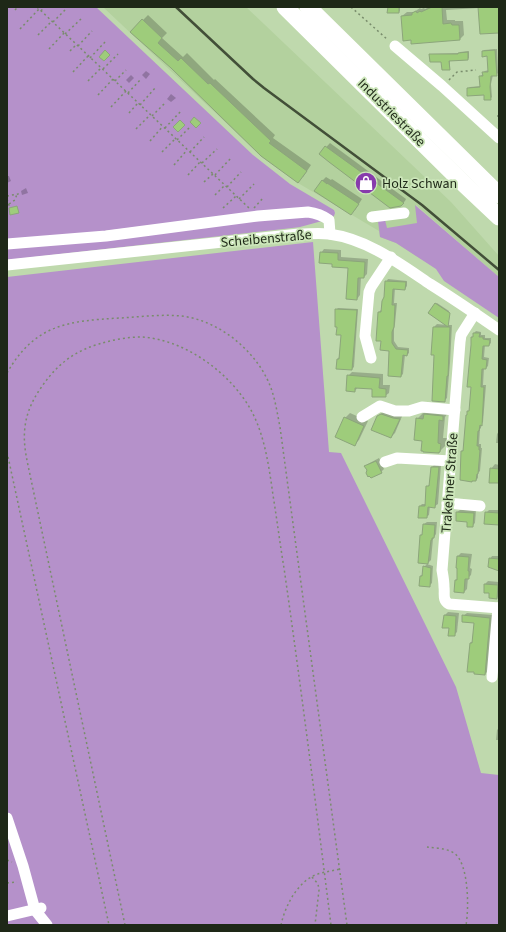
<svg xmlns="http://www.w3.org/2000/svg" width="506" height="932" viewBox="0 0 506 932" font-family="'Source Sans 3',sans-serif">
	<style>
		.built { fill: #b3d19e }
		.green { fill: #b591ca }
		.shadow { fill: #0003 }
		.building { fill: #9ecc7b; stroke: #8ca57b }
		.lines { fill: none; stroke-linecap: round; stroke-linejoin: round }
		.path { stroke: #798c6c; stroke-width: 1.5; stroke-dasharray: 2 3; stroke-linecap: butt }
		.minor { stroke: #fff; stroke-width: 11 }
		.highway { stroke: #fff; stroke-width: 17 }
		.rail { stroke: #424f38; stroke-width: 2.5 }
		.labels { text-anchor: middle; stroke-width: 3.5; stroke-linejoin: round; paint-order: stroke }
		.street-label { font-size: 14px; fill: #1e2817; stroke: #cce6ba }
		.poi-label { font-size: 14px; fill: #1e2817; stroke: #cce6ba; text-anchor: start }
	</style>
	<rect width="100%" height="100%" fill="#bfd9ad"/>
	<polygon class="built" points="103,7 246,7 451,202 499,256 499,277 416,205 421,259 396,243 380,237 379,231 298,183 261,156"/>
	<g class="green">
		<polygon points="7,7 96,7 253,155 290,184 334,210 335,213 334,216 332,217 250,213 7,243"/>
		<polygon points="415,205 499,277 499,318 444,281 436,269 396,243 380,237 378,221 385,220 387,228 417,223"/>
		<polygon points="305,214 322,221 300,227 292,228 7,260 7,246"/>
		<polygon points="313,242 329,452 341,453 456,687 481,773 499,775 499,925 7,925 7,277"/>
	</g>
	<g class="shadow">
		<polygon points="374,7 400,7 400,11 399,12 388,8"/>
		<polygon points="429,7 499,7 499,32 479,8 446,10 447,20 455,20 455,21 463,21 464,35 460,39 402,16 407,12 414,12 420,8 421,9 424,8 425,9"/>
		<polygon points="148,15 167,33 162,38 183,57 187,53 214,80 215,79 275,135 273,138 311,165 303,177 171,68 143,20"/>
		<polygon points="497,49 498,73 496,75 493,75 491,84 492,97 490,99 485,94 468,89 470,87 481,86 480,76 484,74 483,72 485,71 489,70 488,55 483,51 484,50"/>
		<polygon points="469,51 469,58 468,59 450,60 450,67 449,69 442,61 430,55 431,54 459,53 460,52"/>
		<polygon points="146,71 150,74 146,79 142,75"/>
		<polygon points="131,75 134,78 129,83 126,80"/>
		<polygon points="171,94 176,98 171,102 167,99"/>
		<polygon points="330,143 406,199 405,201 401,205 320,154"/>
		<polygon points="7,176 9,176 11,181 7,183"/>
		<polygon points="326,177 331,180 332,179 362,199 355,210 322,181"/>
		<polygon points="26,188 28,193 22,195 21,191"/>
		<polygon points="324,249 341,250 341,257 368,259 367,274 364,277 361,277 360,295 357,299 349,268 333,263 321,253"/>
		<polygon points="388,279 407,281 407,286 405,289 395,288 394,303 397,303 395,324 394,329 394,341 398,347 409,348 409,353 407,355 405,355 403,374 401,376 390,350 382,340 379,312 381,310 382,310 385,298 386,282"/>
		<polygon points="437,303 449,311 448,325 452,325 450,363 447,398 444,401 435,354 434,327 437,324 447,325 435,304"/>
		<polygon points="338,308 358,309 354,367 352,369 337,368 338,359 339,357 342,334 336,310"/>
		<polygon points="476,331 481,332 481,335 485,335 485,338 491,338 491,343 489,345 485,345 484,357 489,358 488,366 486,368 484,368 483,385 486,385 483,422 481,424 481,428 480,429 479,444 481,444 481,448 482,448 480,471 478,473 478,478 476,480 462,451 464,449 467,415 470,410 472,386 472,337 474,336 474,333"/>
		<polygon points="352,372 383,374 383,385 390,385 389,393 385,396 373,388 358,387 355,391 348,376"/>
		<polygon points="383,412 403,414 395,433 391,437 378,416"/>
		<polygon points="350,413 368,421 359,440 355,444 345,418"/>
		<polygon points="423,413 448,413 445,417 443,438 447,438 446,445 439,452 423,440 417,419"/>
		<polygon points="499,431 499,443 496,443 497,434"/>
		<polygon points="379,458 384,469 381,472 368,470 366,466 368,464"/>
		<polygon points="495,464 499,465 499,482 491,469"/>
		<polygon points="434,465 441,465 438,504 435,506 430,506 429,515 426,517 420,506 422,504 426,504 427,487 430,484 432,467"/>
		<polygon points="460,510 476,510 475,523 472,526 457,512"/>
		<polygon points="489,510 499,510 499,524 486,513"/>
		<polygon points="427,522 437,522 436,534 433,539 431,560 427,564 433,566 432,583 429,586 421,576 423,574 424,567 428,563 421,535 424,533 424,524"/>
		<polygon points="461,553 472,554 470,568 472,569 471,575 468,578 467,589 464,592 456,580 458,578 457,567 458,556"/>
		<polygon points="492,556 499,556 499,570 490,559"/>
		<polygon points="488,581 499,582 499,596 497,598 490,592 485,584"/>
		<polygon points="448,612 459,613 457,632 454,635 445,615"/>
		<polygon points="467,613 493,615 488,671 485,674 470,643 473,641 475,622 463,616"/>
		<polygon points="499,728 499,740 496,740 497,730"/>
	</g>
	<g class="building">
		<polygon points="388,7 399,7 399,13 387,13"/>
		<polygon points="432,7 442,7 443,24 451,23 452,25 459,25 460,40 411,44 411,40 403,41 401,16 412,15 412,13 416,11 417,13 420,11 421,12"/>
		<polygon points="478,7 499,7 499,33 480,34"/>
		<polygon points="142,19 162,38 158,43 178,61 181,58 208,84 210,83 271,141 269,143 307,171 298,183 261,156 171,68 130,32"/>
		<polygon points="105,50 110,55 104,61 99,57"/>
		<polygon points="495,50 497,76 491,76 490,87 491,100 484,100 484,95 467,96 467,88 480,87 479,76 483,76 482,72 488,72 487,56 482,57 482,51"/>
		<polygon points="468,52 468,60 449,61 450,70 442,70 441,62 430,62 429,54 458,54 458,53"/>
		<polygon points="194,117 201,123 196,128 190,122"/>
		<polygon points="180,120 185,125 178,132 173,127"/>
		<polygon points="325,146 404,203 401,206 390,208 329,162 319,154"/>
		<polygon points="322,180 327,184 327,183 359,204 351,215 314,191"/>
		<polygon points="17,206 19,213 10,215 9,208"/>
		<polygon points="320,252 338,253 338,260 365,262 364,278 358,278 357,300 346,299 348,268 332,267 332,264 319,263"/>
		<polygon points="385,281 406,282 405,290 393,289 392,305 395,305 394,327 392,332 392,343 396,349 408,350 407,356 403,355 401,377 388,376 389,351 380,350 381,341 376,341 378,312 381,312 382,301 384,297"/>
		<polygon points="435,303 450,313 448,327 428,313"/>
		<polygon points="335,309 357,310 352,370 336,369 337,359 339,359 341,335 336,335 337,327 335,327"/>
		<polygon points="433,327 450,327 448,376 447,376 445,402 432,401 434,355 431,355"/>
		<polygon points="473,333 480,333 479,337 483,337 483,339 490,340 489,346 483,346 482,359 487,360 486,369 482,369 481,387 484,387 482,426 480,425 479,431 478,431 477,446 479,446 479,450 480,450 478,474 477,474 476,481 472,481 472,482 460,480 461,451 463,451 466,415 467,415 467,411 469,411 471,387 467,387 471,345 471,337 473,337"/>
		<polygon points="347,375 380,378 379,388 386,389 386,397 372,397 372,389 355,388 355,392 346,391"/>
		<polygon points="381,414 393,418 400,419 391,438 371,430 377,416"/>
		<polygon points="424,414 443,416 443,421 439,420 438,443 441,444 440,452 439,452 439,453 423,452 423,451 421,451 422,441 414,440 416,418 423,419"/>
		<polygon points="344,417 364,426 355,446 335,437"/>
		<polygon points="376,461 382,473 371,478 369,476 368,477 366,473 367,470 364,466"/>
		<polygon points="431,467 439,467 435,508 428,507 427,518 418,518 419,506 425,506 426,486 429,486"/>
		<polygon points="490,468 499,469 499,483 489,483"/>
		<polygon points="456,512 474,513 473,527 467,527 467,522 456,521"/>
		<polygon points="485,512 499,513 499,525 484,524"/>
		<polygon points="423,524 435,525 434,538 432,538 432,540 431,540 428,564 418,563 420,535 422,535"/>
		<polygon points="457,556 469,557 468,571 469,571 469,579 465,579 464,593 454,592 455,580 457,580 457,568 456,568"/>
		<polygon points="489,558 499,559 499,571 488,567"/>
		<polygon points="423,566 431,568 430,587 419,586 420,576 422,576"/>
		<polygon points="484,584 498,585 497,599 489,598 489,593 484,593"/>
		<polygon points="444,615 456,616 455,636 448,636 449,628 442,628"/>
		<polygon points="462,615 490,618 485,675 474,674 474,672 467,672 470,643 472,643 474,623 462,622"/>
	</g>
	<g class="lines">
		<g class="path">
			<polyline points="37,7 249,208"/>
			<polyline points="351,7 388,40"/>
			<polyline points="15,10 18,7"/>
			<polyline points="41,11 44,7"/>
			<polyline points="53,22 67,8"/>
			<polyline points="20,29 39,9"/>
			<polyline points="65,34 81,19"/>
			<polyline points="38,35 52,21"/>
			<polyline points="78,46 92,31"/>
			<polyline points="49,49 64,33"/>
			<polyline points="70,51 76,45"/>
			<polyline points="90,58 105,42"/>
			<polyline points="103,69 118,54"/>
			<polyline points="73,72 88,56"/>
			<polyline points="449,80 457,72 476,70"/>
			<polyline points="88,81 101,68"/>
			<polyline points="115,81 126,70"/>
			<polyline points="128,93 141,79"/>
			<polyline points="98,95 113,79"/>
			<polyline points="140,105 156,87"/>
			<polyline points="111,107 126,91"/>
			<polyline points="129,113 138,103"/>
			<polyline points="152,116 166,102"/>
			<polyline points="497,116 499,116"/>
			<polyline points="165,128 181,111"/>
			<polyline points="136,129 150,115"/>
			<polyline points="177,140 191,126"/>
			<polyline points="150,141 163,126"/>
			<polyline points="162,152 175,139"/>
			<polyline points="190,152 204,137"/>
			<polyline points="7,158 8,158"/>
			<polyline points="202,163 217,149"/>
			<polyline points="174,165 187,150"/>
			<polyline points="188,175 200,162"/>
			<polyline points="215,175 231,158"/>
			<polyline points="204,182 213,174"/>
			<polyline points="227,187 241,172"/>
			<polyline points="215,195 225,185"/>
			<polyline points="7,196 18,194 19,193"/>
			<polyline points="7,199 10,208"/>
			<polyline points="239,199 254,184"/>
			<polyline points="9,204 15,200 17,194"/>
			<polyline points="223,208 236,196"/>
			<polyline points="254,208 264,197"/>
			<path d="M7,373C35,324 68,321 120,318C140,317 161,314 181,316C218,320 254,349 269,383C275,397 277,412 280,427L347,925"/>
			<polyline points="7,452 109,925"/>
			<path d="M427,847C435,848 446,848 454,853C469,863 469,909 466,925"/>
			<polyline points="7,860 12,862"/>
			<polyline points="312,877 318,884 319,890 315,925"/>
			<polyline points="7,883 17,882"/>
			<path d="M125,925L29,470C26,456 23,442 25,427C27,408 37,392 49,377C62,361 78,350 99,344C112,340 127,337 141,337C185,339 232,374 252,412C265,437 269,467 273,495C277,520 280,544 284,568C301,687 316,806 331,925"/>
			<path d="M281,925C285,906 297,883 315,875C323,872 332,871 340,869"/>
		</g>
		<g class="minor">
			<polyline points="395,46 442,86 499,138"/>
			<polyline points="372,217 404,213"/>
			<path d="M7,244L106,236L258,216L308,212C316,213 322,215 329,220L330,234"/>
			<path d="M7,265L299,234C309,234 319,233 329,234C367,239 399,263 430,284C454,299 476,314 499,330"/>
			<path d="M475,313L461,335L460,342L442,570C443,576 444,581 444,587C445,594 442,600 449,604L499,608"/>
			<polyline points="371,358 365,336 369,292 371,287 391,257"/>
			<polyline points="362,417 380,406 395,411 409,411 422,407 455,410"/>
			<polyline points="385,462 397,458 451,461"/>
			<polyline points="447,503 480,506"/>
			<polyline points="492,677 498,608"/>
			<polyline points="7,818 23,866 35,910 47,925"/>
			<polyline points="7,916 41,908"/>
		</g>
		<g class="highway">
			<polyline points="285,7 464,184 499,217"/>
			<polyline points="308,7 499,195"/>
		</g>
		<polyline class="rail" points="176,7 253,79 264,88 422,205 499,270"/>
	</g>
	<defs>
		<g id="shop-disc" transform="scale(1.15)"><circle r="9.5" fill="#873bac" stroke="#cce6ba"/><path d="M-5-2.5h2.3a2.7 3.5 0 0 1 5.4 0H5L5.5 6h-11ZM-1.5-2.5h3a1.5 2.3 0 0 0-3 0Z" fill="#fff"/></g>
	</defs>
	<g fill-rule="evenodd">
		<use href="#shop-disc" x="366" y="183"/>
	</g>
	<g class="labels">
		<g class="street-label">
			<text transform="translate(392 112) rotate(45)" y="5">Industriestraße</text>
			<text transform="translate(266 238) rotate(-5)" y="5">Scheibenstraße</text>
			<text transform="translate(449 483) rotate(-86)" y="5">Trakehner Straße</text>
		</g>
		<g class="poi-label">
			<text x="382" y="188">Holz Schwan</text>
		</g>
	</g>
	<rect width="506" height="932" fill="none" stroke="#1e2817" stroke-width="16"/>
</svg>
